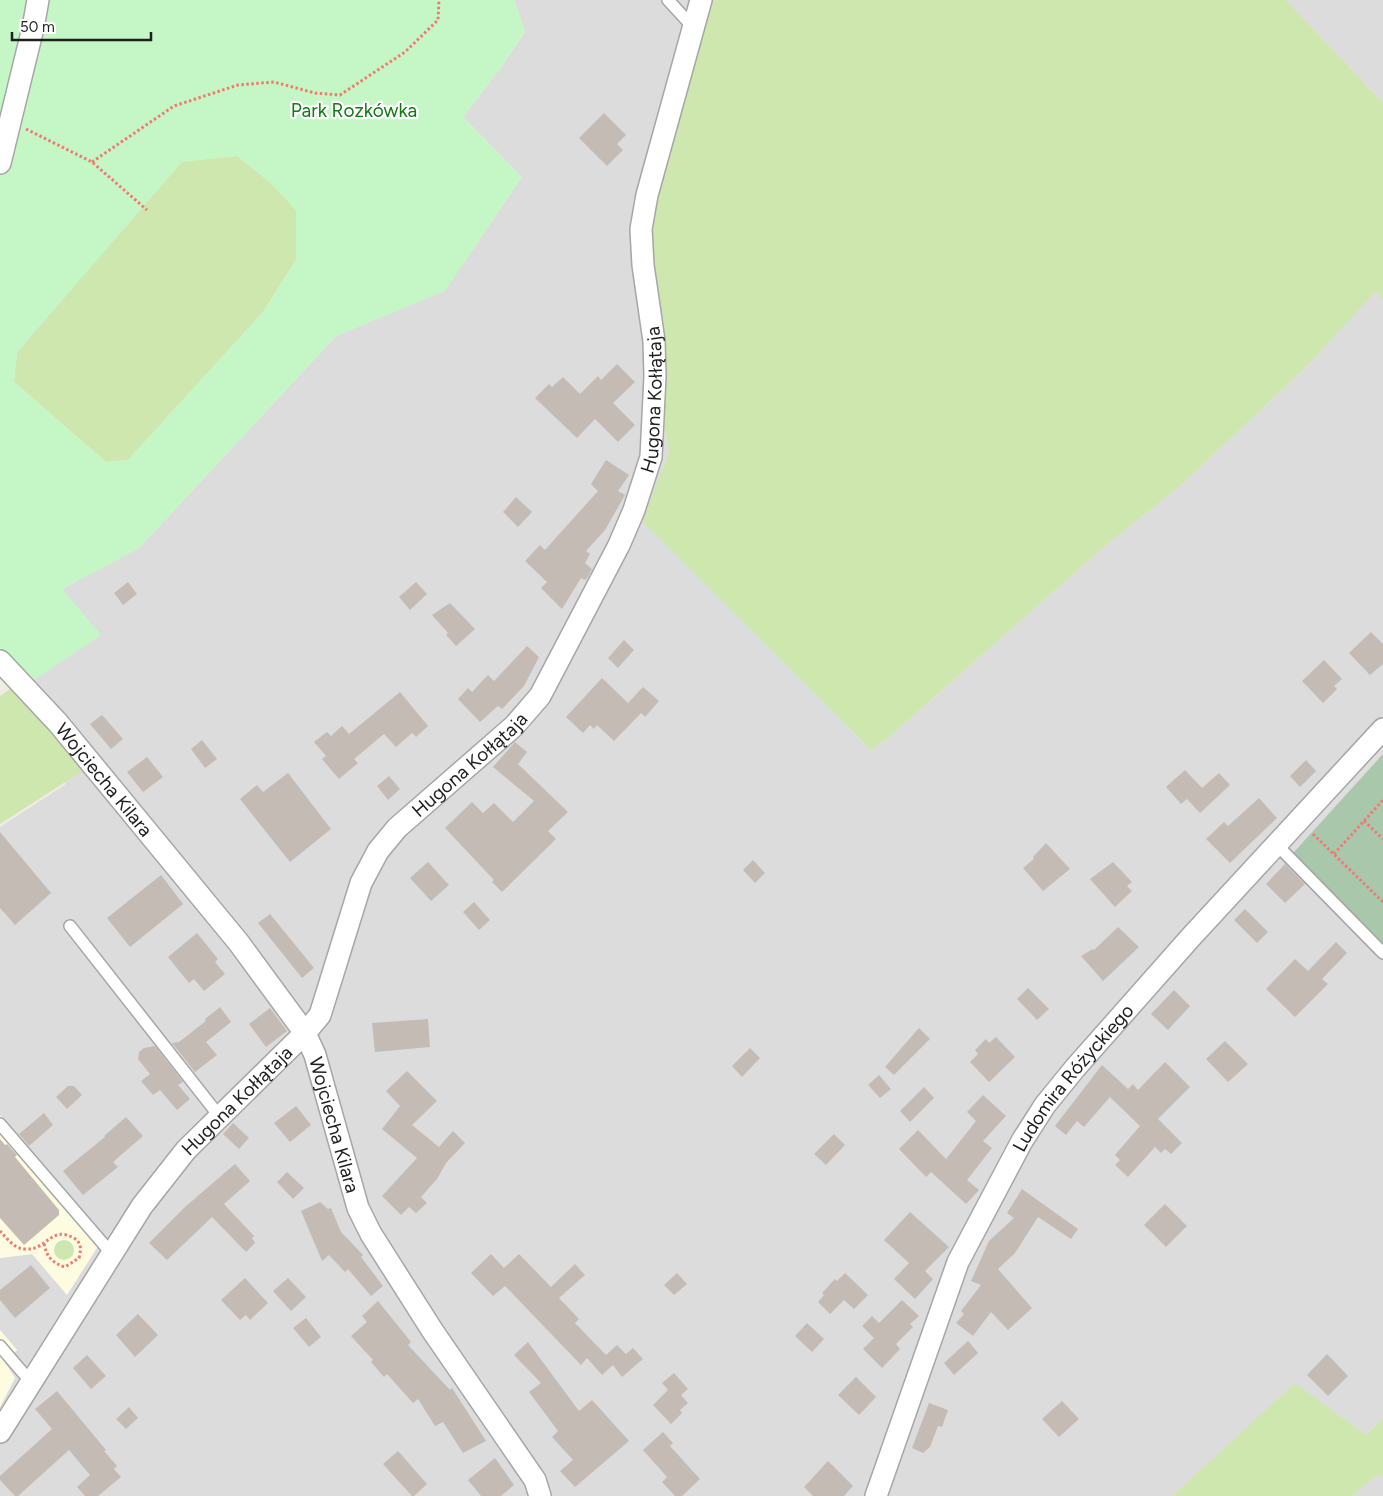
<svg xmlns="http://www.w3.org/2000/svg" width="1383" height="1496" viewBox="0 0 1383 1496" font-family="Figtree,sans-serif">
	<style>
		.residential { fill: #dddcdc }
		.education { fill: #fefce0 }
		.grass { fill: #cde7ae }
		.cemetery { fill: #a8c7ab }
		.park { fill: #c5f7c6; fill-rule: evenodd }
		.parking { fill: #dfdfdf }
		.building { fill: #c4bbb5 }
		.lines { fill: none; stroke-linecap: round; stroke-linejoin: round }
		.lane-casing { stroke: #a6a6a6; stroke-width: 14 }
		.street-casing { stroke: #a6a6a6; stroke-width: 24 }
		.path { stroke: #f47872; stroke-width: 3; stroke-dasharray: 2.5 2.5; stroke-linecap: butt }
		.lane { stroke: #fff; stroke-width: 11 }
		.street { stroke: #fff; stroke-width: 21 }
		.labels { text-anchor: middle; stroke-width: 4.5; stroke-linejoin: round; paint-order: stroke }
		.park-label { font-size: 19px; fill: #107a13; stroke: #fff }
		.street-label { font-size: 19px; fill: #1f1f1f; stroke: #fff }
	</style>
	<rect width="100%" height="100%" fill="#efece6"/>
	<g class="residential">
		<polygon points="514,0 693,0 639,291 669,452 643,521 871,750 889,737 1106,545 1180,486 1305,368 1376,290 1383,300 1383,754 1285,861 1383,958 1383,1418 1366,1435 1295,1384 1172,1496 0,1496 0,1407 15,1378 4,1361 17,1350 0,1330 0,1258 32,1254 104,1238 0,1115 0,827 66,784 23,728 31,682 62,589 139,548 336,336 445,290 522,177 463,117 499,70 525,32"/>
		<polygon points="1286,0 1383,0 1383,103"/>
		<polygon points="1378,1473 1383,1477 1383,1496 1352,1496"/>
	</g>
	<g class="education">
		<polygon points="0,1115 104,1237 67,1295 32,1254 0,1258"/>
		<polygon points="0,1330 17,1350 4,1361 15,1378 0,1407"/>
	</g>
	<g class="grass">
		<polygon points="693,0 1286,0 1383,103 1383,300 1376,291 1305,368 1180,486 1106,545 889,737 871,750 642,521 669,452 639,291 634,198 682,44"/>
		<polygon points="237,156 271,183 296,210 296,260 263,312 128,460 106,462 14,382 17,352 182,161"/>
		<polygon points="13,687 84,770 0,824 0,696"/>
		<circle cx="64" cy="1250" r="10"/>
		<polygon points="1295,1383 1366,1435 1383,1418 1383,1477 1378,1474 1352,1496 1172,1496"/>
	</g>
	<polygon class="cemetery" points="1383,754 1383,946 1292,854"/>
	<path class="park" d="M0,0H514L525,31L499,70L463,117L522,177L445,291L336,336L139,548L62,589L101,635L31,682L0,650ZM237,156L271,183L296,210V260L263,312L128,460L106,462L14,382L17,352L182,162Z"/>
	<polygon class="parking" points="1383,743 1383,753 1316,826 1310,822"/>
	<g class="building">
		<polygon points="604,113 626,135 617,144 623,150 607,166 579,138"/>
		<polygon points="617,364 635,382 613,403 635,425 618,442 595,419 577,438 535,398 549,384 552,387 563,377 580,394 598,376 601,380"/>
		<polygon points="606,460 629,475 618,491 625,495 605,530 586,551 590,554 585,563 592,569 588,577 585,580 581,578 562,609 541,588 547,582 525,561 540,545 545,550 598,491 591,484"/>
		<polygon points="516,497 532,512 518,527 503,512"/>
		<polygon points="128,582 137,594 123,605 114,593"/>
		<polygon points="416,582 427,594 410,610 399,597"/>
		<polygon points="450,603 475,629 456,646 446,635 448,633 432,615"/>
		<polygon points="1371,632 1383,644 1383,664 1370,675 1349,653"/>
		<polygon points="624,640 634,650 618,668 608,658"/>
		<polygon points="527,646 539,657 524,686 502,709 498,706 480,722 458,699 468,688 472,692 488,675 494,681"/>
		<polygon points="1324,660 1342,679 1334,686 1337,689 1323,703 1302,681"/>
		<polygon points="602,678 628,703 643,687 659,701 645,717 641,713 614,741 597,725 594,729 590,725 583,733 566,717"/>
		<polygon points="400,692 428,726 416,737 412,733 396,747 384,734 354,759 358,763 339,779 322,759 326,756 314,742 327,732 331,736 342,726 349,734"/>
		<polygon points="102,715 123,739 111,749 90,724"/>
		<polygon points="202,740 217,759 205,768 191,749"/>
		<polygon points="515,742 527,752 518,764 568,812 548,831 556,839 502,892 492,882 494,880 445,828 472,802 483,813 494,803 513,822 534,801 493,767"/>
		<polygon points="147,757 163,777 143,792 127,772"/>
		<polygon points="1306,760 1316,771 1300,787 1290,776"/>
		<polygon points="1185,770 1202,788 1219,773 1230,785 1200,813 1187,799 1181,804 1166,787"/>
		<polygon points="288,773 331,829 290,862 240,799 257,785 263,792"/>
		<polygon points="389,776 400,789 388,800 377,786"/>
		<polygon points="1259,798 1277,818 1230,863 1206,839 1224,822 1228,826"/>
		<polygon points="0,832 51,893 15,925 0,908"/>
		<polygon points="1046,843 1070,869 1043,891 1023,868 1034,859 1033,857"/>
		<polygon points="753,860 765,873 755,883 743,870"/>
		<polygon points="428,862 449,885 431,901 410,878"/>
		<polygon points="1113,862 1132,882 1127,886 1132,891 1115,907 1090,879"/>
		<polygon points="1285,864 1305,884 1285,903 1266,884"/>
		<polygon points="161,875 183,904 130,947 107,918"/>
		<polygon points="474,902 490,920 479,930 463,912"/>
		<polygon points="1245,909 1268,932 1257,943 1234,920"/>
		<polygon points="270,914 314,968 302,978 258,923"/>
		<polygon points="1118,927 1139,947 1103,981 1081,956 1093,949 1094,950"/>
		<polygon points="197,933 218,959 215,962 225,974 204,991 194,979 189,983 168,957"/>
		<polygon points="1336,942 1347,953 1322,979 1328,984 1295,1017 1266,989 1295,959 1308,971"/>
		<polygon points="1028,988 1049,1009 1037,1020 1017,999"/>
		<polygon points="1174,990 1190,1006 1168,1030 1151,1014"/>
		<polygon points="220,1007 231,1022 206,1042 217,1055 195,1072 172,1043 179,1042 206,1021 205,1019"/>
		<polygon points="270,1008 287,1031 266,1047 249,1024"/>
		<polygon points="428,1019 430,1047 375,1052 372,1023"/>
		<polygon points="919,1028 930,1039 894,1075 885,1067"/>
		<polygon points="996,1037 1015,1057 989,1082 970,1062 978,1054 975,1050 986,1039 989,1043"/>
		<polygon points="1225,1041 1248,1064 1228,1082 1206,1059"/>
		<polygon points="155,1046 183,1082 178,1085 190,1099 177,1110 160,1090 153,1095 141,1081 150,1074 138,1059 139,1052 144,1048"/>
		<polygon points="750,1048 760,1058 742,1077 732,1066"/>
		<polygon points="1165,1062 1190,1087 1158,1119 1182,1143 1171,1154 1165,1149 1161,1153 1155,1147 1128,1177 1115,1165 1120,1160 1115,1155 1140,1126 1110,1097 1084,1127 1077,1121 1066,1135 1055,1126 1102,1065 1128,1089 1133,1084 1138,1090"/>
		<polygon points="407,1071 437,1101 412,1125 439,1147 453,1131 465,1143 446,1163 437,1179 421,1197 427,1203 416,1213 409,1207 401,1215 382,1196 417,1158 382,1129 400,1106 386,1091"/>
		<polygon points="879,1075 891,1089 880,1098 868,1085"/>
		<polygon points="68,1086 74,1086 82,1095 67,1109 56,1097"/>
		<polygon points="924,1087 934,1098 910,1122 900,1111"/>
		<polygon points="983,1095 1006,1116 983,1141 992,1148 967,1180 979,1190 966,1204 931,1172 926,1177 899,1149 918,1130 946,1159 976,1121 967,1112"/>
		<polygon points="296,1106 311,1125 290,1142 274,1123"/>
		<polygon points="44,1113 53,1125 29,1146 19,1134"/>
		<polygon points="126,1117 143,1136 113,1162 118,1167 83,1195 63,1171 105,1137 104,1136"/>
		<polygon points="233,1123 249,1138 239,1149 223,1134"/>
		<polygon points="834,1134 845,1145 826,1165 814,1154"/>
		<polygon points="0,1139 5,1145 7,1144 17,1155 15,1157 59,1210 59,1215 24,1245 0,1218"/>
		<polygon points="235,1164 250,1181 224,1204 254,1236 252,1238 255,1243 246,1252 212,1217 167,1260 149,1243 185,1207"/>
		<polygon points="287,1172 304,1188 293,1199 277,1182"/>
		<polygon points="1022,1189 1078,1229 1071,1239 1038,1217 1015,1253 998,1269 1032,1308 1008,1330 991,1312 973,1336 956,1323 964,1314 961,1311 981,1285 971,1281 989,1241 1014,1218 1007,1213"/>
		<polygon points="320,1202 328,1209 331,1208 341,1232 363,1255 361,1257 383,1286 371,1296 348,1269 345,1272 329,1255 322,1261 301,1211"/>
		<polygon points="1165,1204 1187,1226 1166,1247 1144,1225"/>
		<polygon points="910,1212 949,1247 925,1271 933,1279 915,1299 894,1279 909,1263 884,1240"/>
		<polygon points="491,1254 504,1268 519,1254 551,1287 575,1264 585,1275 559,1298 579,1319 575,1323 606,1355 617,1345 626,1354 633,1348 643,1359 622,1377 613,1365 602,1375 587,1358 581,1365 505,1286 493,1296 471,1273"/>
		<polygon points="31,1265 50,1288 15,1318 0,1300 0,1290"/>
		<polygon points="677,1273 687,1284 674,1295 664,1285"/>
		<polygon points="845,1273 868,1295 854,1309 844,1300 830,1314 818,1302 824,1295 822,1293 835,1279 837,1281"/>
		<polygon points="245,1278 268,1303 250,1320 246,1315 240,1320 221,1300"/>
		<polygon points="288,1278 306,1297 291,1311 273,1291"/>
		<polygon points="902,1300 919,1316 910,1324 913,1327 896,1344 900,1349 882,1368 863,1349 874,1338 862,1326 872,1316 879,1323"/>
		<polygon points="378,1301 411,1342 408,1345 450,1390 452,1388 486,1441 463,1453 443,1422 435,1426 418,1399 413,1403 387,1374 384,1377 371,1362 373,1360 351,1336 367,1322 362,1316"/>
		<polygon points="138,1314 158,1335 135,1357 116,1335"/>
		<polygon points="306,1318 321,1337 309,1347 293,1328"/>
		<polygon points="807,1323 824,1339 812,1352 795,1336"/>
		<polygon points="968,1341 978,1353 954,1375 944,1363"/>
		<polygon points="528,1342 579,1411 592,1400 629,1441 575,1487 560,1471 573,1460 552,1437 558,1431 529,1392 541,1383 514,1355"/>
		<polygon points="1327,1354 1348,1376 1328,1396 1307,1375"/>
		<polygon points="87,1355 106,1376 91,1389 73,1368"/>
		<polygon points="674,1373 688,1389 681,1395 688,1403 680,1410 682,1413 671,1424 653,1405 668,1390 662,1383"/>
		<polygon points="856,1377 876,1397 859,1415 838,1395"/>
		<polygon points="57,1391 106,1450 104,1451 117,1466 114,1469 121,1477 98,1496 85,1496 77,1487 90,1475 69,1450 18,1496 15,1496 0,1480 0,1476 52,1429 35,1409"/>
		<polygon points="1062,1401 1079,1419 1059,1437 1042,1419"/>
		<polygon points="929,1403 948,1410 942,1427 938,1426 930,1447 923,1453 912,1448"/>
		<polygon points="129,1407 138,1418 126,1429 116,1419"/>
		<polygon points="663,1432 673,1443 670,1446 700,1479 682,1496 675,1496 662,1482 667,1477 643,1450"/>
		<polygon points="398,1451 427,1484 414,1496 412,1496 383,1464"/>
		<polygon points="495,1458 514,1485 501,1496 481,1496 468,1480"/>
		<polygon points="828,1461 853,1486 844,1496 813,1496 804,1487"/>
	</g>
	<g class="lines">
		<g class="lane-casing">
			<g id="lane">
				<polyline points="668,0 693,27"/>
				<polyline points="1277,845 1383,953"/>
				<polyline points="70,926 220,1117"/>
				<polyline points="0,1124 112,1254"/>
				<polyline points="0,1346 24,1374 33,1378"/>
			</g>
		</g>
		<g class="street-casing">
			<g id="street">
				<polyline points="0,163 33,28 38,0"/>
				<path id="s1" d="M0,661L58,723L239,943L305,1033L315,1055L358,1208L371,1234L432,1330L535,1480L540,1496"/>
				<path id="s2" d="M0,1432L142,1206L186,1150L305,1033L320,1015L361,883L378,851L397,828L514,726L540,696L619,545L634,510L651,457L655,376L654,341L643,265L641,229L647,195L701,0"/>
				<path id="s3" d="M876,1496L958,1262L1022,1141L1045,1105L1076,1067L1191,937L1383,729"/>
			</g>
		</g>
		<g class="path">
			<polyline points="26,129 92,162 147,210"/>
			<polyline points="92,162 174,106 238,85 274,82 315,93 340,95 405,52 438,20 439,0"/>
			<polyline points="1364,821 1383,839"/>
			<polyline points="1313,834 1383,902"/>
			<polyline points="1334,854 1383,800"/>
			<path d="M0,1231C7,1238 14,1249 25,1249C47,1251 50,1225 74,1238C82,1243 81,1250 79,1258L65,1267C52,1263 46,1256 44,1243"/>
		</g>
		<use href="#lane" class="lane"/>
		<use href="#street" class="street"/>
	</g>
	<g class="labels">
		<g class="park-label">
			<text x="354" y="117">Park Rozkówka</text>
		</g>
		<g class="street-label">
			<text dy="7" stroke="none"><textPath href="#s2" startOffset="1249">Hugona Kołłątaja</textPath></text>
			<text dy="7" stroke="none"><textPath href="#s2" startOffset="829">Hugona Kołłątaja</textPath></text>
			<text dy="7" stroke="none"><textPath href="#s1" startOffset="158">Wojciecha Kilara</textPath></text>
			<text dy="7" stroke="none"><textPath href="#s3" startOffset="466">Ludomira Różyckiego</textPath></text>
			<text dy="7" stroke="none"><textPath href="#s2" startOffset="409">Hugona Kołłątaja</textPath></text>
			<text dy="7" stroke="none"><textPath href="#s1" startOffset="578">Wojciecha Kilara</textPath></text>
		</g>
	</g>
	<path d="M12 32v8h139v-8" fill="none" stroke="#1f1f1f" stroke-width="2.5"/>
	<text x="20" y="32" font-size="15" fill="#1f1f1f" stroke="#ffffff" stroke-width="4" paint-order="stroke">50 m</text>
</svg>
